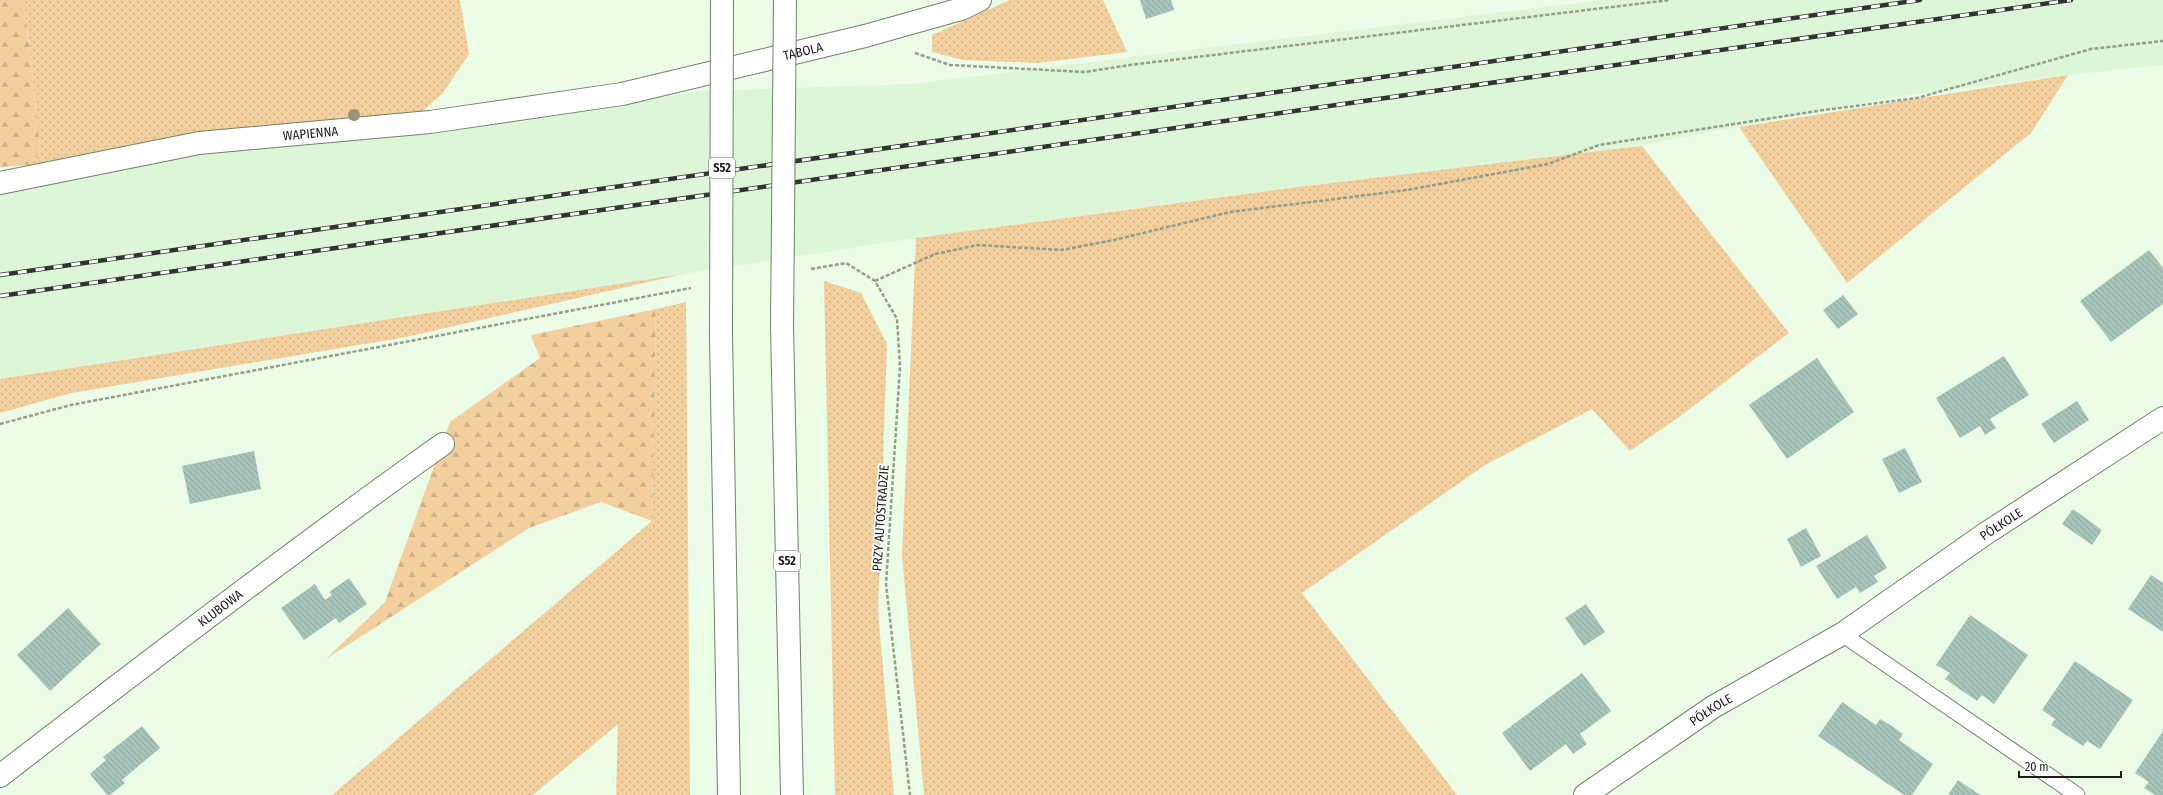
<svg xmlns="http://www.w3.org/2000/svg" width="2163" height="795" viewBox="0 0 2163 795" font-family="'Fira Sans Condensed',sans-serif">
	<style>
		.built { fill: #def6d8 }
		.grass { fill: url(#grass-dots) }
		.forest { fill: url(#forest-firs) }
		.building { fill: url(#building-back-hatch) }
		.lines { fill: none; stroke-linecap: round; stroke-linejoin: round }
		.service-casing { stroke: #70806c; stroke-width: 17 }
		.minor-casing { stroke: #70806c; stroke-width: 24 }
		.motorway-casing { stroke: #70806c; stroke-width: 24 }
		.path { stroke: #919f8e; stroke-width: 2.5; stroke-dasharray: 4 2; stroke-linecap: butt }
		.service { stroke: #fff; stroke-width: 15 }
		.minor { stroke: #fff; stroke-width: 22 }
		.motorway { stroke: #fff; stroke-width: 22 }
		.rail-casing { stroke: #2e362d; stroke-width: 4.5 }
		.rail { stroke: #fff; stroke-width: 3; stroke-dasharray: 9; stroke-linecap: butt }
		.motorway-bridge-casing { stroke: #70806c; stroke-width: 24; stroke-linecap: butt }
		.motorway-bridge { stroke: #fff; stroke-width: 22 }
		.tree { fill: #9b9371 }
		.labels { text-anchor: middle; stroke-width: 3.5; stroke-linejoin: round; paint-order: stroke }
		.shield { fill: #fff; stroke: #5d625d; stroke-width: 1 }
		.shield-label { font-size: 12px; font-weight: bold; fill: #181f17 }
		.street-label { font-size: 13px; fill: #181f17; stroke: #fff }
	</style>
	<defs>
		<pattern id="grass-dots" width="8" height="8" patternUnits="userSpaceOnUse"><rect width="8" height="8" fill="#f4cf9e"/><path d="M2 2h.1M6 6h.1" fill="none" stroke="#d0b187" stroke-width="1.8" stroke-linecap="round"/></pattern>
		<pattern id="forest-firs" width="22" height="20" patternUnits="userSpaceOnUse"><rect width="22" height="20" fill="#f4cf9e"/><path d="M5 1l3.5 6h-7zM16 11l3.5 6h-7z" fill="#d0b187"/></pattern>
		<pattern id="building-back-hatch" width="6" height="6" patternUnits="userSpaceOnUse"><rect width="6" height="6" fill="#a6c4b9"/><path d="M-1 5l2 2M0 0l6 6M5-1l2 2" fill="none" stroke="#8ea89e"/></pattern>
	</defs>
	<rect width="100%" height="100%" fill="#ebfde6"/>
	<polygon class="built" points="1602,0 2163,0 2163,65 2068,75 1901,96 1610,151 1290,188 916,238 683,274 406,337 71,393 0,413 0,195 202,154 460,127 702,91 910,84"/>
	<g class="grass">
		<polygon points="24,0 460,0 469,54 443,93 419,114 203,131 32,165 40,147"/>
		<polygon points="1010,0 1103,0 1127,52 1038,63 963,60 932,52 932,35"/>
		<polygon points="2068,75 2031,133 1847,283 1739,127"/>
		<polygon points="1642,146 1789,333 1679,417 1630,451 1592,409 1485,465 1302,593 1457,795 924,795 902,555 916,238 1290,188"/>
		<polygon points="683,274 406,337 71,393 0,413 0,379"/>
		<polygon points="824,281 861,293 887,344 878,611 894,795 835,795"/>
		<polygon points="686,302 690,795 616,795 618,724 533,795 332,795 652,521 656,309"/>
	</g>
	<g class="forest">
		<polygon points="0,0 24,0 40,147 32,165 0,167"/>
		<polygon points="656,309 652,521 601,502 529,528 326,659 385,602 450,422 540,358 531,335"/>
	</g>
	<g class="building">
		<polygon points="1140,0 1171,0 1174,10 1146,19"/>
		<polygon points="2149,250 2163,268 2163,304 2111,342 2080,301"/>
		<polygon points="1843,295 1858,314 1838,329 1823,310"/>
		<polygon points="2004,356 2029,395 1990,419 1996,428 1985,435 1980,426 1960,438 1936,398"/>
		<polygon points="1817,358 1854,412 1787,459 1749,405"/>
		<polygon points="2077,401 2089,420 2054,443 2041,424"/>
		<polygon points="1905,448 1922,482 1899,493 1882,459"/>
		<polygon points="254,451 261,489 190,504 182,466"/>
		<polygon points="2073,509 2102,530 2092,545 2062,524"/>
		<polygon points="1806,528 1821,556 1801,567 1787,539"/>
		<polygon points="1867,535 1887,568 1874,576 1878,582 1860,593 1856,587 1837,599 1816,566"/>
		<polygon points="2151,575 2163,583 2163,632 2128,609"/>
		<polygon points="349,578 367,604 339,623 336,618 304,640 281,608 315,584 325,600 332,595 329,592"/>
		<polygon points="1586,604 1605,632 1584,646 1565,618"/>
		<polygon points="68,608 101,644 50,691 17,655"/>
		<polygon points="1970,615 2028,655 1994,704 1982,695 1977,701 1945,679 1950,673 1936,665"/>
		<polygon points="2075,661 2133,700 2100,749 2087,741 2083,746 2051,725 2055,719 2042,710"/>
		<polygon points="1582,673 1611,711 1580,734 1587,744 1573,754 1566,744 1530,771 1502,733"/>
		<polygon points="1842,702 1876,725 1880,719 1892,726 1903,734 1899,740 1933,764 1912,795 1904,795 1818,736"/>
		<polygon points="142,726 160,748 122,780 125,783 110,795 107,795 90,774 106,760 103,757"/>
		<polygon points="2163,731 2163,795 2155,795 2144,788 2149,782 2135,773"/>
		<polygon points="1958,780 1980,795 1948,795"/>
	</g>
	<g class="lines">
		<g class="service-casing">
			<polyline id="service" points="1842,634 2077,795"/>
		</g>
		<g class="minor-casing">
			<g id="minor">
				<path id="s1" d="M0,183L199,143L430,122L622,94L865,36L961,9L980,0"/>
				<path id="s2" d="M0,776C146,663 293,551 443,444"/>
				<path id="s3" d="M1585,795L1713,707L1842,634L1985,534L2163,418"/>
			</g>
		</g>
		<g class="motorway-casing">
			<g id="motorway">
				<polyline points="782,326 792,795"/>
				<polyline points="721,335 729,795"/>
			</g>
		</g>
		<g class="path">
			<polyline points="915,53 950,65 1085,72 1130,65 1670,0"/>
			<polyline points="811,269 846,263 875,281 897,319 900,367 886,584 910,795"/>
			<polyline points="875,281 935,254 978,245 1062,250 1114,240 1230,212 1407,190 1548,164 1599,145 1824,110 1917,98 2091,49 2163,41"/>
			<polyline points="0,424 71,405 691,288"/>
		</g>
		<use href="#service" class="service"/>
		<use href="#minor" class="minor"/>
		<use href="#motorway" class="motorway"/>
		<g class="rail-casing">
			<g id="rail">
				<polyline points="0,275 1920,0"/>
				<polyline points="0,296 2071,0"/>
			</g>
		</g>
		<use href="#rail" class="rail"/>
		<g class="motorway-bridge-casing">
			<g id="motorway-bridge">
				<polyline points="782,326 785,0"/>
				<polyline points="721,335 722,0"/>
			</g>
		</g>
		<use href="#motorway-bridge" class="motorway-bridge"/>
	</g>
	<circle class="tree" cx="354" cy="115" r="6"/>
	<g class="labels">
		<g class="shield">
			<rect x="709" y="158" width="26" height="20" rx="3"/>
			<rect x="774" y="551" width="26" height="20" rx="3"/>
		</g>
		<g class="shield-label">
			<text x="722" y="172">S52</text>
			<text x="787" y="565">S52</text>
		</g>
		<g class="street-label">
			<text dy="5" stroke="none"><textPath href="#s1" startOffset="815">TABOLA</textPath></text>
			<text dy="5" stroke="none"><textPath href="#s1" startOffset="315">WAPIENNA</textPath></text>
			<text transform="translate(880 518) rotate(-86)" y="5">PRZY AUTOSTRADZIE</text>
			<text dy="5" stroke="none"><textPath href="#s3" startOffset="497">PÓŁKOLE</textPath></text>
			<text dy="5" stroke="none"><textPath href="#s2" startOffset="277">KLUBOWA</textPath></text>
			<text dy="5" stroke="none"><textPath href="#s3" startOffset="152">PÓŁKOLE</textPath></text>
		</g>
	</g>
	<path d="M2019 771v6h102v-6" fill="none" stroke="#181f17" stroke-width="2"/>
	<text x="2025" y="771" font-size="12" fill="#181f17" stroke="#ffffff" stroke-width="3" paint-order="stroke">20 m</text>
</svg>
